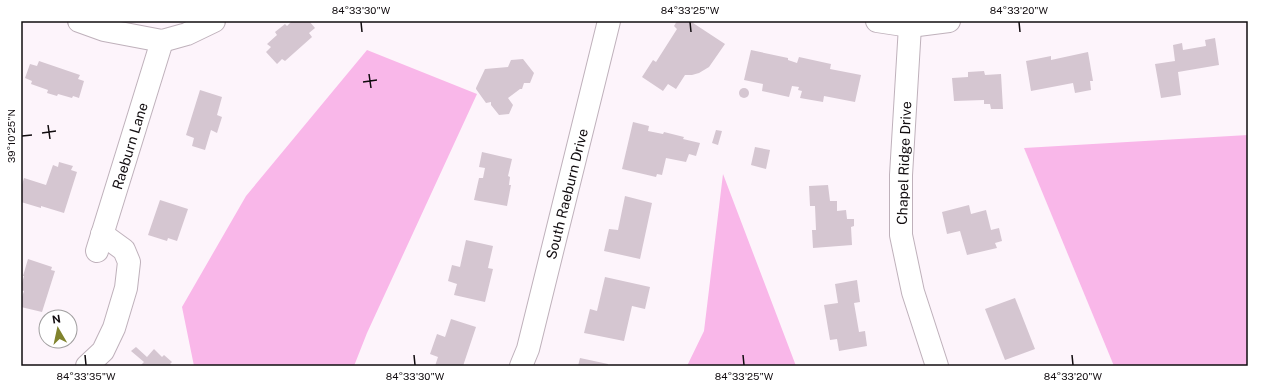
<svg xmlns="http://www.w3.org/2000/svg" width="1269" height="387" viewBox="0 0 1269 387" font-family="'Public Sans',sans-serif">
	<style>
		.green { fill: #f9b7e9 }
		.building { fill: #d5c6d1 }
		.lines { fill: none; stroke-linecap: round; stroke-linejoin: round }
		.minor-casing { stroke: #bfb1bb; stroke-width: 24 }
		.minor { stroke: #fff; stroke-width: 22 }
		.ticks { fill: none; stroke: #110c0f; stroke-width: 1.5 }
		.labels { text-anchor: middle; stroke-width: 3; stroke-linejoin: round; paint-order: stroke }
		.street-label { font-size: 14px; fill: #110c0f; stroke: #fff }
		.neatline { fill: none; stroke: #110c0f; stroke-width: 1.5 }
		.ticks-label { font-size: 10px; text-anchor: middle; fill: #110c0f }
	</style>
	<rect width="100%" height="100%" fill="#fdf4fb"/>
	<g class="green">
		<polygon points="367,50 477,94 367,333 354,366 194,366 182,307 246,196"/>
		<polygon points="1248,135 1248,366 1114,366 1024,148"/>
		<polygon points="723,174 796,366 687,366 704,331"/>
	</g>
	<g class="building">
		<polygon points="292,21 299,22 309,21 315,28 309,33 312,37 285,61 282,59 277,64 266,52 271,47 267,44 277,35 275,32 285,24 287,26"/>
		<polygon points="677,21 690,21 725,44 709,67 699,73 692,75 685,75 676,89 668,84 663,91 642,77 653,60 656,62 677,29 674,26"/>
		<polygon points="1215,38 1219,65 1178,72 1181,95 1161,98 1155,64 1175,61 1173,45 1182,43 1183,50 1206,46 1205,40"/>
		<polygon points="751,50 788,58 788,60 797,63 799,57 831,64 830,69 861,75 855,102 824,96 823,102 800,98 802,91 798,90 799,87 792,86 789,97 762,91 763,84 744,80"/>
		<polygon points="1088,52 1093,81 1090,81 1091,90 1075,93 1073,83 1031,91 1026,61 1051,56 1051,60"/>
		<polygon points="523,59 534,73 530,83 524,83 522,89 520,89 508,98 513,105 509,114 499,115 491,105 491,102 486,103 476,89 476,88 485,69 508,67 511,60"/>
		<polygon points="39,61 80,75 78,79 84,81 79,98 73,96 72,98 58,94 57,96 47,93 48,90 31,84 32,81 25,78 30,64 37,66"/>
		<polygon points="984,71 985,75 1001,74 1003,109 991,109 990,104 984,104 984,100 954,101 952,78 968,77 968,72"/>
		<circle cx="744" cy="93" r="5"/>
		<polygon points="200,90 222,97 217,115 222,117 217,133 211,130 205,150 192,146 194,138 186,135"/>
		<polygon points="633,122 649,126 648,131 663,134 664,132 684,137 683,139 700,143 696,156 689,154 686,162 666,158 662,175 657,174 656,177 622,169"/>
		<polygon points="716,130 722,131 718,145 712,143"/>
		<polygon points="755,147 770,150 766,169 751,165"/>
		<polygon points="482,152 512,159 508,176 510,177 509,185 511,185 507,206 474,200 479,178 483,178 485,168 479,167"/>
		<polygon points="59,162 73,166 71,170 77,172 64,213 41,206 41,208 21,202 21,188 24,178 46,185 53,165 58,167"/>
		<polygon points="828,185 830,201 837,201 837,211 846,210 847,219 854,219 854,226 851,227 852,245 813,248 812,230 816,230 815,206 810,206 809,186"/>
		<polygon points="625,196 652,203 640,259 604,251 609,229 618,230"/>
		<polygon points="160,200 188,209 177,241 168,238 167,241 148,235"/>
		<polygon points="969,205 971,214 986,210 991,230 999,228 1002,241 995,243 997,248 967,255 960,231 947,234 942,212"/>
		<polygon points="466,240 493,246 488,268 493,269 485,302 454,295 457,284 448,281 452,265 460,267"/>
		<polygon points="28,259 52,267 51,270 55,271 42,312 21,307 21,300 24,291 21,290 21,287 24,276 23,276"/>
		<polygon points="605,277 650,287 645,309 632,306 624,341 584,333 590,309 597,311"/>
		<polygon points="857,280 860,302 854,303 859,332 865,331 867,346 839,351 837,339 830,340 824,305 838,303 835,284"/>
		<polygon points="1015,298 1035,349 1005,360 985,309"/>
		<polygon points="451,319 476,327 463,366 435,366 438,357 430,354 437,334 445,337"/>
		<polygon points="136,347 147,357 154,349 162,357 164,355 172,362 170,364 173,366 140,366 144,362 131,351"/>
		<polygon points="580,358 608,364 608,366 578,366"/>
	</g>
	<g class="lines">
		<g class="minor-casing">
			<g id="minor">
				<polyline points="79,21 104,30 162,41 187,34 214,21"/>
				<polyline points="877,21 910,26 949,21"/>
				<polyline points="910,26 901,175 901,235 913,292 937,366"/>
				<polyline points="97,251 162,41"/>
				<polyline points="87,366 103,351 114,328 126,288 129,262 124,250 102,234"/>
				<polyline points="521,366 528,349 609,21"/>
			</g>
		</g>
		<use href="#minor" class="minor"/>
	</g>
	<path class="ticks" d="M361,22L362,32M690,22L691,32M1019,22L1020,32M369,74L371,88M363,82L377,80M48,125L50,139M42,133L56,131M22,136L32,135M85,355L86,365M414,355L415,365M743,355L744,365M1072,355L1073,365"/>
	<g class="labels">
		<g class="street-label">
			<text transform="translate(130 146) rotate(-73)" y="5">Raeburn Lane</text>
			<text transform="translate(904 163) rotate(-88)" y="5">Chapel Ridge Drive</text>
			<text transform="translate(567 194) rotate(-76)" y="5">South Raeburn Drive</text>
		</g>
	</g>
	<rect width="1269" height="387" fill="none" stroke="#ffffff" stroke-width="44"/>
	<g transform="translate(58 329) rotate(351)"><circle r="19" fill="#ffffff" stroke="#a09e9f"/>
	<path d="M0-3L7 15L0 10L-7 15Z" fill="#80832d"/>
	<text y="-6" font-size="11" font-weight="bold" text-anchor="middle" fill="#110c0f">N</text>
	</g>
	<rect x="22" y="22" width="1225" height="343" class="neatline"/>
	<g class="ticks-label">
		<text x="361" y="14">84°33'30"W</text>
		<text x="690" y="14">84°33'25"W</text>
		<text x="1019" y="14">84°33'20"W</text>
		<text transform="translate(11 136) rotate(-90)" y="4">39°10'25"N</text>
		<text x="86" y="380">84°33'35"W</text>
		<text x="415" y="380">84°33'30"W</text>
		<text x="744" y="380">84°33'25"W</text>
		<text x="1073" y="380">84°33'20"W</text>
	</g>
</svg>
